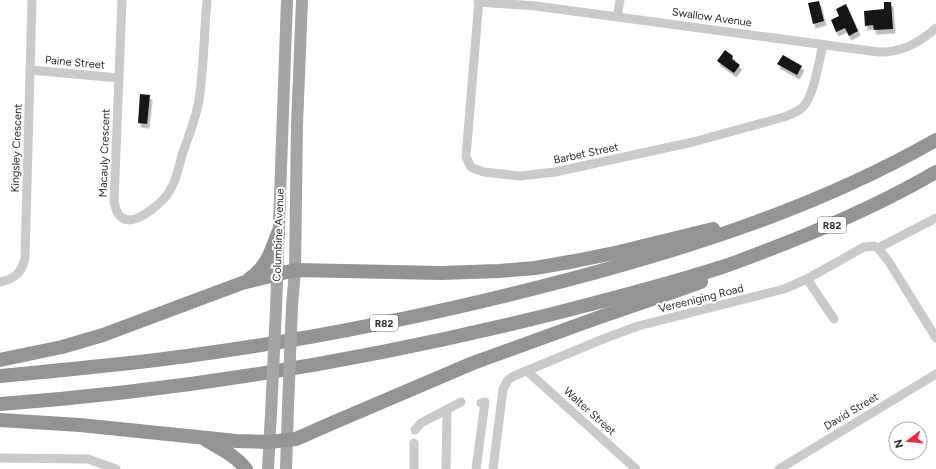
<svg xmlns="http://www.w3.org/2000/svg" width="936" height="469" viewBox="0 0 936 469" font-family="Figtree,sans-serif">
	<style>
		.building { fill: #141414; filter: url(#shadow) }
		.lines { fill: none; stroke-linecap: round; stroke-linejoin: round }
		.minor { stroke: #cacaca; stroke-width: 9 }
		.major { stroke: #a5a5a5; stroke-width: 12 }
		.highway { stroke: #949494; stroke-width: 14 }
		.major-bridge { stroke: #a5a5a5; stroke-width: 12 }
		.labels { text-anchor: middle; stroke-width: 4; stroke-linejoin: round; paint-order: stroke }
		.shield { fill: #fff; stroke: #6c6c6c; stroke-width: 1 }
		.shield-label { font-size: 10px; font-weight: bold; fill: #2d2d2d }
		.street-label { font-size: 11px; fill: #2d2d2d; stroke: #fff }
	</style>
	<defs>
		<filter id="shadow"><feDropShadow dx="2.5" dy="4.5" stdDeviation="0" flood-color="#0004"/></filter>
	</defs>
	<rect width="100%" height="100%" fill="#fff"/>
	<g class="building">
		<polygon points="819,1 824,21 813,24 808,3"/>
		<polygon points="884,2 891,2 893,29 874,30 873,25 865,26 864,11 884,9"/>
		<polygon points="846,4 858,31 849,36 845,28 836,32 831,20 839,16 836,9"/>
		<polygon points="725,50 733,56 732,59 740,65 734,73 717,61"/>
		<polygon points="783,55 802,66 797,75 777,64"/>
		<polygon points="140,94 150,95 147,124 138,123"/>
	</g>
	<g class="lines">
		<g class="minor">
			<path d="M122,0L114,202C116,211 119,220 130,220C142,219 163,202 169,192C176,182 179,167 182,155C188,137 196,119 199,100C204,67 204,33 207,0"/>
			<path d="M479,0L466,157L471,167L478,170L484,172L520,176L555,172L693,142L784,117C791,114 798,112 803,107C814,96 819,60 823,45"/>
			<path d="M478,2L536,6L878,52C901,53 919,43 936,28"/>
			<polyline points="617,17 620,0"/>
			<polyline points="30,70 119,78"/>
			<polyline points="878,248 889,262 936,338"/>
			<polyline points="878,248 936,218"/>
			<polyline points="807,279 834,319"/>
			<path d="M0,282C15,279 22,272 25,258L32,0"/>
			<polyline points="527,371 636,469"/>
			<polyline points="415,430 421,423 461,402"/>
			<polyline points="0,458 88,459 116,469"/>
			<polyline points="414,469 414,443"/>
			<polyline points="446,469 447,410"/>
			<polyline points="476,469 485,402 481,403"/>
			<polyline points="493,469 503,389 508,380 514,376 603,339 638,326 784,289 807,279 864,247 874,246 878,248"/>
			<polyline points="779,469 936,374"/>
		</g>
		<g class="major">
			<polyline points="292,306 295,270 297,125 302,0"/>
			<polyline points="276,309 287,0"/>
			<polyline points="268,469 271,413"/>
			<polyline points="286,469 288,407"/>
		</g>
		<g class="highway">
			<path d="M248,280C267,267 270,254 278,233"/>
			<polyline points="0,360 62,347 103,335 242,283 295,270 441,273 499,271 535,268 575,261 619,252 713,229"/>
			<path d="M0,376C65,370 130,364 194,355C320,338 445,312 567,280C696,246 820,206 936,140"/>
			<path d="M0,404C193,390 384,357 572,309C622,296 673,283 722,267C744,260 765,251 786,243C837,223 888,200 936,172"/>
			<polyline points="0,420 80,425 236,441 269,442 296,439 330,424 473,363 600,317 679,290 701,282"/>
			<path d="M206,440C221,449 235,455 246,469"/>
		</g>
		<g class="major-bridge">
			<polyline points="288,407 292,306"/>
			<polyline points="271,413 276,309"/>
		</g>
	</g>
	<g class="labels">
		<g class="shield">
			<rect x="818" y="217" width="28" height="16" rx="3"/>
			<rect x="370" y="315" width="28" height="16" rx="3"/>
		</g>
		<g class="shield-label">
			<text x="832" y="229">R82</text>
			<text x="384" y="327">R82</text>
		</g>
		<g class="street-label">
			<text transform="translate(712 17) rotate(8)" y="4">Swallow Avenue</text>
			<text transform="translate(75 62) rotate(5)" y="4">Paine Street</text>
			<text transform="translate(16 148) rotate(-88)" y="4">Kingsley Crescent</text>
			<text transform="translate(104 153) rotate(-88)" y="4">Macauly Crescent</text>
			<text transform="translate(586 153) rotate(-12)" y="4">Barbet Street</text>
			<text transform="translate(278 235) rotate(-88)" y="4">Columbine Avenue</text>
			<text transform="translate(701 298) rotate(-14)" y="4">Vereeniging Road</text>
			<text transform="translate(590 411) rotate(42)" y="4">Walter Street</text>
			<text transform="translate(851 411) rotate(-31)" y="4">David Street</text>
		</g>
	</g>
	<g transform="translate(908 441) rotate(254)"><circle r="19" fill="#ffffff" stroke="#ababab"/>
	<path d="M0-3L7 15L0 10L-7 15Z" fill="#ea2a3f"/>
	<text y="-6" font-size="11" font-weight="bold" text-anchor="middle" fill="#2d2d2d">N</text>
	</g>
</svg>
